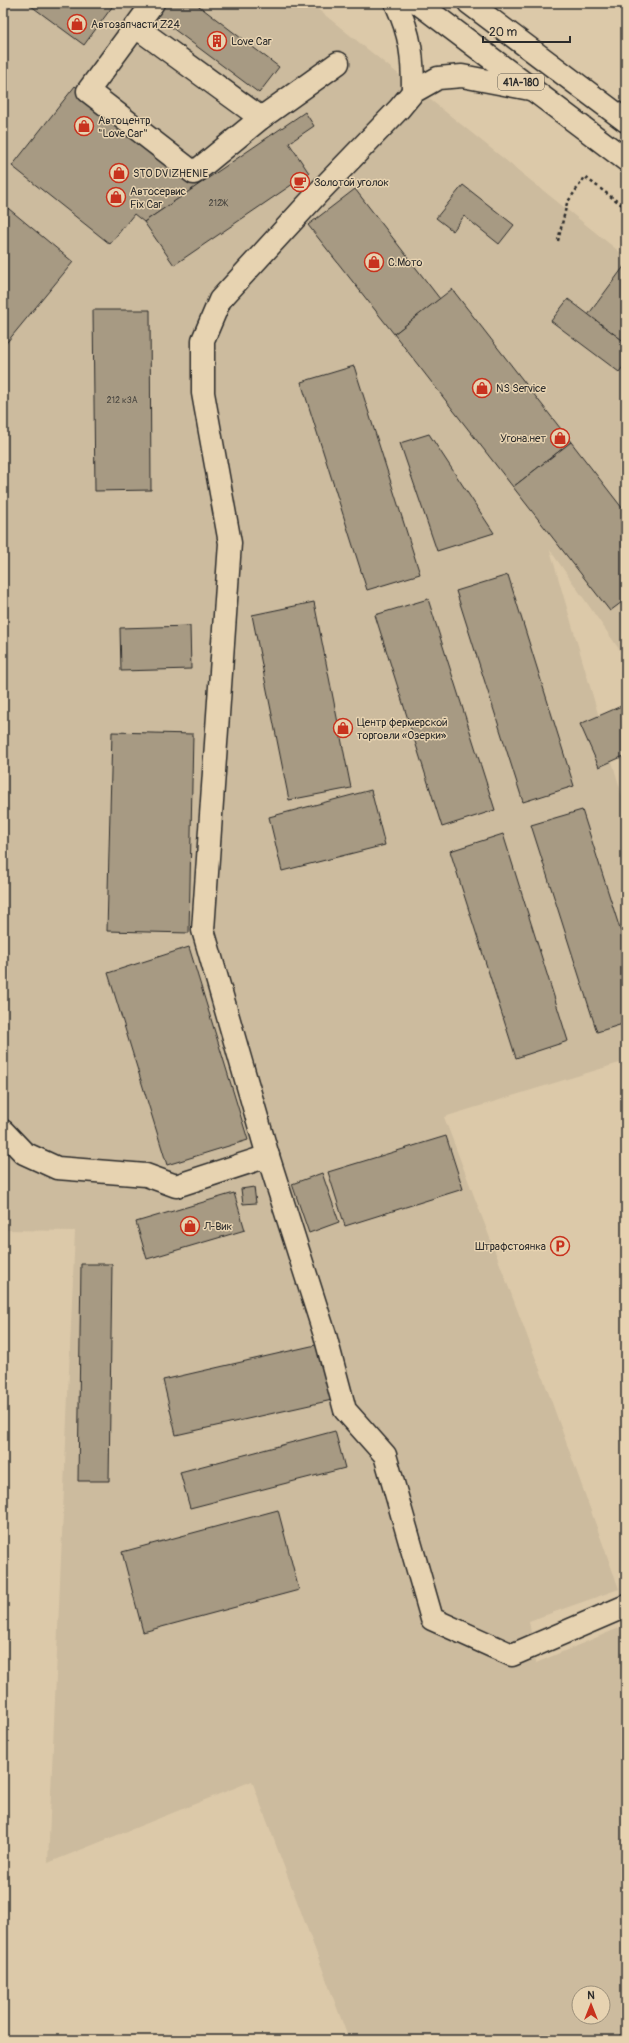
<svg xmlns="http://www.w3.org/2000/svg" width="629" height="2043" viewBox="0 0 629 2043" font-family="Pangolin,sans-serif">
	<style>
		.built { fill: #ccbb9e; fill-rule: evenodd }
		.building { fill: #a79a83; stroke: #2b2b2b }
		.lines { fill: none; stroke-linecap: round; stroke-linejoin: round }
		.minor-casing { stroke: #2b2b2b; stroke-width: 25 }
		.major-casing { stroke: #2b2b2b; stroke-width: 25 }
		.path { stroke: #2b2b2b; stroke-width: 2.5; stroke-dasharray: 3 3; stroke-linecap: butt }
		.minor { stroke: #e7d3b1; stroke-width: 22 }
		.major { stroke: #e7d3b1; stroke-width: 22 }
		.labels { text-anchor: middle; stroke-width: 3; stroke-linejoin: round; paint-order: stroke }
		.number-label { font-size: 9px; fill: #4a4741 }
		.shield { fill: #e7d3b1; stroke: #635d53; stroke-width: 1 }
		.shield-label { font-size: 10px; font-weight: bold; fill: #2b2b2b }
		.poi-label { font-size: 11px; fill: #2b2b2b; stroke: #e7d3b1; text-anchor: start }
	</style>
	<rect width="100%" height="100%" fill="#dcc9a9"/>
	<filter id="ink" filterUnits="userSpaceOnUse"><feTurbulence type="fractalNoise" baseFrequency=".025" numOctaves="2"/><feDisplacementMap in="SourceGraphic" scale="8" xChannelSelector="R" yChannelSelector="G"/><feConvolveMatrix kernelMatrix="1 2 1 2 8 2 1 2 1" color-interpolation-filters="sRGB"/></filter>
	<g filter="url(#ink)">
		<path class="built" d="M3,3H310L626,257V659L550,550L626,809V1061L444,1117L542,1375L619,1589L529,1621L536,1663L626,1625V2040H349L252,1781L48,1863L75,1231L3,1230ZM579,1993H603V2017H579Z"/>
		<g class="building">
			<polygon points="27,3 115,3 84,45"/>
			<polygon points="164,3 195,3 279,67 259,93 155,15"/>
			<polygon points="75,86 199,185 144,222 134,214 110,244 12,166"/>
			<polygon points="305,112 314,126 289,143 309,173 174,265 144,222"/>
			<polygon points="463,185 514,225 499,244 464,216 453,231 436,218"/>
			<polygon points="355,189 440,299 394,334 308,225"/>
			<polygon points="3,204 73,262 3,347"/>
			<polygon points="625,265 626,266 626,343 588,315"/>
			<polygon points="452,289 571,442 513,487 394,334"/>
			<polygon points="568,299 626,343 626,363 619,372 551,321"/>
			<polygon points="93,310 150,310 151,490 95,491"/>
			<polygon points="354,366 420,574 367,590 301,382"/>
			<polygon points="429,434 494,533 437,551 400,443"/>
			<polygon points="571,442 626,513 626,599 610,611 513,487"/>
			<polygon points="508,575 574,786 523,802 456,591"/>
			<polygon points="428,599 495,810 442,827 375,615"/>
			<polygon points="314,602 351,788 289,800 252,615"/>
			<polygon points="190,626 191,669 121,671 120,628"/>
			<polygon points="626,704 626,755 599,767 580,724"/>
			<polygon points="112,732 193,734 189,933 107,931"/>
			<polygon points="371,790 385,845 282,871 269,817"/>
			<polygon points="582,810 626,948 626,1023 597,1032 531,825"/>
			<polygon points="503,834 568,1041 516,1058 450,851"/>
			<polygon points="189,947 248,1140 167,1165 108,973"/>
			<polygon points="446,1136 463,1189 345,1226 328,1172"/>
			<polygon points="322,1173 339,1222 309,1233 292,1184"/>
			<polygon points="254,1187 256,1203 243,1204 241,1189"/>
			<polygon points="234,1193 245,1230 147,1259 136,1222"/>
			<polygon points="81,1264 112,1264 109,1481 78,1481"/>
			<polygon points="320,1344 332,1400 176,1435 163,1380"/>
			<polygon points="335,1431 345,1468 190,1508 180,1472"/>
			<polygon points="278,1510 299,1590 143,1632 122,1552"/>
		</g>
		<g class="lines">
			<g class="minor-casing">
				<g id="minor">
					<polyline points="153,3 88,91 194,173 261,118 338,63"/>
					<path d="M396,3C411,36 413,57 413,92"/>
					<polyline points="136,27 261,118"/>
					<polyline points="530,89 462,76 438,78 413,92 399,109 318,193 220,300 203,340 203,393 230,543 203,930 268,1156 325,1335 345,1410 385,1455 432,1619 512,1655 626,1606"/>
					<polyline points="3,1131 24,1153 57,1168 146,1175 176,1186 268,1156"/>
				</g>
			</g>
			<g class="major-casing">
				<g id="major">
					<polyline points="418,3 626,160"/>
					<polyline points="469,3 626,121"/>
				</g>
			</g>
			<polyline class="path" points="558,241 567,203 585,177 626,208"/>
			<use href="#minor" class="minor"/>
			<use href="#major" class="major"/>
		</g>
	</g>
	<defs>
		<g id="shop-ring" transform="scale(1)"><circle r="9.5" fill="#e7d3b1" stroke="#c8321e" stroke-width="1.5"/><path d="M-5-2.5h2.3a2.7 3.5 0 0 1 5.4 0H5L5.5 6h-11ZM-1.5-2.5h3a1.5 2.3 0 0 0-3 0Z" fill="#c8321e"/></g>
		<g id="building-ring" transform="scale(1)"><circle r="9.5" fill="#e7d3b1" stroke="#c8321e" stroke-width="1.5"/><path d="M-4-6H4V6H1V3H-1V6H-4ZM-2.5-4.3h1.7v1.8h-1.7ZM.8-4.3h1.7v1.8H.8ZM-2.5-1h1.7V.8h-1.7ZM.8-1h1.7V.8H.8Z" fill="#c8321e"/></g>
		<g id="cafe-ring" transform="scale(1)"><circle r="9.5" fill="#e7d3b1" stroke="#c8321e" stroke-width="1.5"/><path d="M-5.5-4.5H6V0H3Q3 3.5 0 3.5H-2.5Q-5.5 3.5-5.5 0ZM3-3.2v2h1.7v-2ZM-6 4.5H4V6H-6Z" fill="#c8321e"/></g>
		<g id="parking-ring" transform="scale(1)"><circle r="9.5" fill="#e7d3b1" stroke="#c8321e" stroke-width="1.5"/><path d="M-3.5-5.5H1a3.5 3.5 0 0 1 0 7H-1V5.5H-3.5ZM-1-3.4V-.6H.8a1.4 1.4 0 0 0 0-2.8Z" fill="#c8321e"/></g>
	</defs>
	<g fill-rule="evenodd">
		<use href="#shop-ring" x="77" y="24"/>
		<use href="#building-ring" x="217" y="41"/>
		<use href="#shop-ring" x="84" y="126"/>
		<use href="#shop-ring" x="119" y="173"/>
		<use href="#cafe-ring" x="300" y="182"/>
		<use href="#shop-ring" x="116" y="197"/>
		<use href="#shop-ring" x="374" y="262"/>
		<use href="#shop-ring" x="482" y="388"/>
		<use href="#shop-ring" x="560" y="438"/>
		<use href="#shop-ring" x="343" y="728"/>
		<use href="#shop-ring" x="190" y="1226"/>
		<use href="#parking-ring" x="560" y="1246"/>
	</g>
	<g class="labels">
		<g class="number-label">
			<text x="218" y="206">212Ж</text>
			<text x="122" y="403">212 к3А</text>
		</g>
		<rect class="shield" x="498" y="74" width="46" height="16" rx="3"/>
		<g class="shield-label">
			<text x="521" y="86">41А-180</text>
		</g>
		<g class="poi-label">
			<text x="91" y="28">Автозапчасти Z24</text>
			<text x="231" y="45">Love Car</text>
			<text x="98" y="124">Автоцентр<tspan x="98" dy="13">"Love Car"</tspan></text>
			<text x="133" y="177">STO DVIZHENIE</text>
			<text x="314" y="186">Золотой уголок</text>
			<text x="130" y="195">Автосервис<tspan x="130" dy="13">Fix Car</tspan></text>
			<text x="388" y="266">С.Мото</text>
			<text x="496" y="392">NS Service</text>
			<text x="546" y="442" text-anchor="end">Угона.нет</text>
			<text x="357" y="726">Центр фермерской<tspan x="357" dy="13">торговли «Озерки»</tspan></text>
			<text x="204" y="1230">Л-Вик</text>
			<text x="546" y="1250" text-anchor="end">Штрафстоянка</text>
		</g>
	</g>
	<rect width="629" height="2043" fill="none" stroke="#e7d3b1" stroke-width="16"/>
	<rect x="8" y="8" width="613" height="2027" fill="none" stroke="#2b2b2b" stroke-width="1.5" filter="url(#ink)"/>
	<g transform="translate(591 2005)"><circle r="19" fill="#e7d3b1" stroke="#9c907b"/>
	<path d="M0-3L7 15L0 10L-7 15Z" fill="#c8321e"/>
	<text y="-6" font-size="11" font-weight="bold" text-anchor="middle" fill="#2b2b2b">N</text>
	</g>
	<path d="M483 36v6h87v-6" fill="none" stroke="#2b2b2b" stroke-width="2"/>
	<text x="489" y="36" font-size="12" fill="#2b2b2b" stroke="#e7d3b1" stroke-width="3" paint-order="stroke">20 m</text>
</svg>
